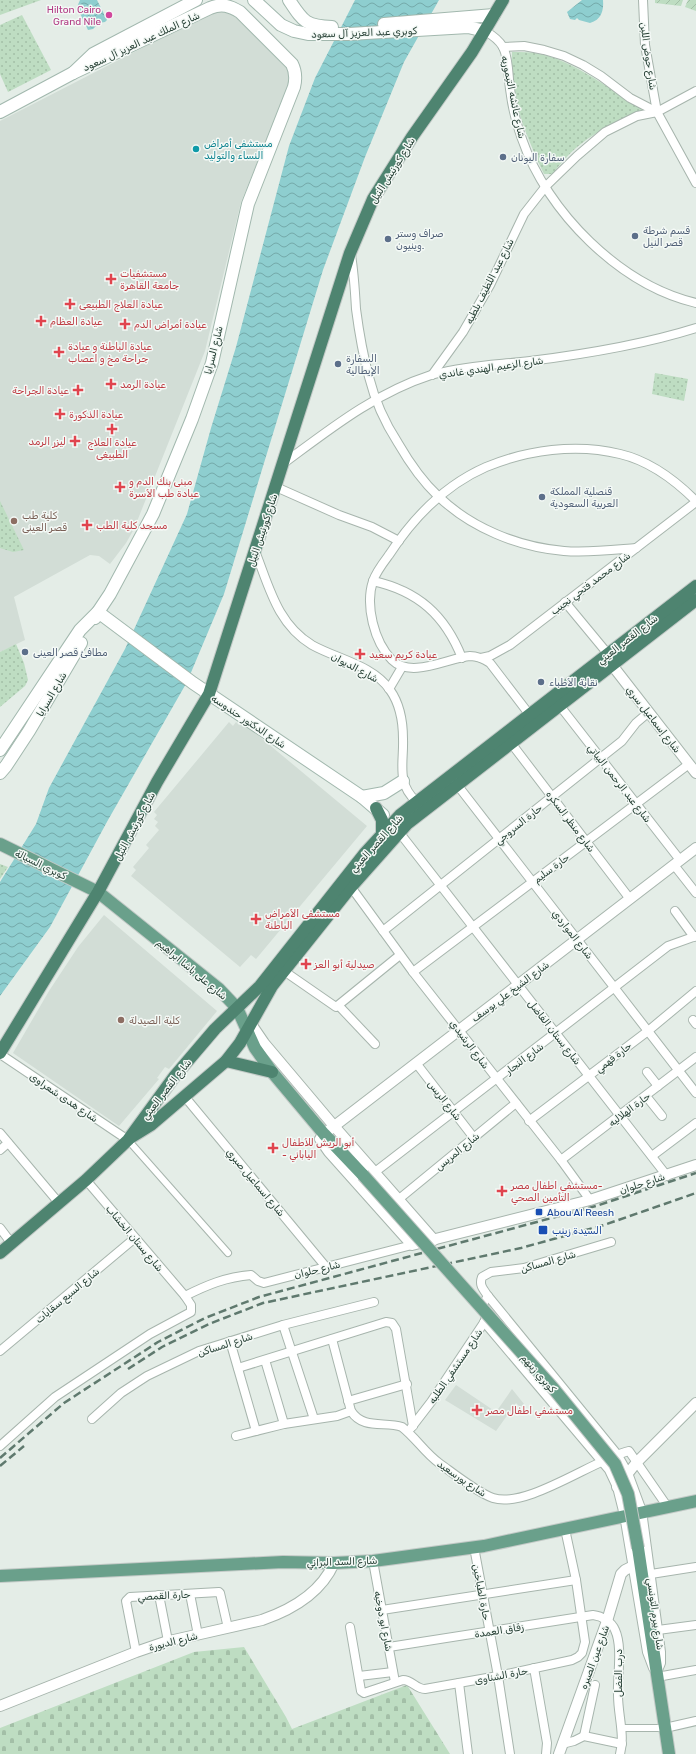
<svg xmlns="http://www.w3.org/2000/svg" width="696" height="1754" viewBox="0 0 696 1754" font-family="Rubik,Vazirmatn,sans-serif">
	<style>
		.built { fill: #d2ddd6 }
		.grass { fill: url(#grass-dots) }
		.cemetery { fill: url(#cemetery-stones) }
		.garden { fill: url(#garden-furrows) }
		.water { fill: url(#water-waves) }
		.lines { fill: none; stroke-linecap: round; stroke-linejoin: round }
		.pedestrian-casing { stroke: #a7b5ad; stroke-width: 8 }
		.minor-casing { stroke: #a7b5ad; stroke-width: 10 }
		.tertiary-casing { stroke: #a7b5ad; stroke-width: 12 }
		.secondary-casing { stroke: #a2b8ae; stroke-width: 14 }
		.primary-casing { stroke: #c2c9c6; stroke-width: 14 }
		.trunk-casing { stroke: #c2c9c6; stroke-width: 14 }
		.pedestrian { stroke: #fff; stroke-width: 6 }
		.minor { stroke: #fff; stroke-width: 8 }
		.tertiary { stroke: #fff; stroke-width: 10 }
		.secondary { stroke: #fff; stroke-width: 12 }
		.primary { stroke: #6aa08b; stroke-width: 12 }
		.trunk { stroke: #4e8470; stroke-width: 12 }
		.rail { stroke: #5f796e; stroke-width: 2.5; stroke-dasharray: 8 4; stroke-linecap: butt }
		.primary-bridge-casing { stroke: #c2c9c6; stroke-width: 14; stroke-linecap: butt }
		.primary-bridge { stroke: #6aa08b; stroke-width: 12 }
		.hotel-dot { fill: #d1479c; stroke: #f4f9f6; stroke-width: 1.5 }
		.culture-dot { fill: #0f9aa8; stroke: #f4f9f6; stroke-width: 1.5 }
		.service-dot { fill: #5c6f8a; stroke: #f4f9f6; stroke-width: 1.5 }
		.health-dot { fill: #e0444e; stroke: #f4f9f6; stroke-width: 1.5 }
		.education-dot { fill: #8d6e63; stroke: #f4f9f6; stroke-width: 1.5 }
		.transit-dot { fill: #1a4fb4; stroke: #f4f9f6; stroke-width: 1.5 }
		.labels { text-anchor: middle; stroke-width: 3; stroke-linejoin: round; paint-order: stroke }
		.hotel-label { font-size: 10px; fill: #b23c85; stroke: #f4f9f6; text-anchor: end }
		.street-label { font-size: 10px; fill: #243e33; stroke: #f4f9f6 }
		.culture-label { font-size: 10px; fill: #0d838f; stroke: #f4f9f6; text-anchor: start }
		.service-label { font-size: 10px; fill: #4e5e75; stroke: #f4f9f6; text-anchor: start }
		.health-label { font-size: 10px; fill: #be3a42; stroke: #f4f9f6; text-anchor: start }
		.education-label { font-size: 10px; fill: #785e54; stroke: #f4f9f6; text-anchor: start }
		.transit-label { font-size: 10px; fill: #164399; stroke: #f4f9f6; text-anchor: start }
	</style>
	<defs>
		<pattern id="grass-dots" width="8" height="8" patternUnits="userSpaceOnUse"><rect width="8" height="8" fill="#beddc2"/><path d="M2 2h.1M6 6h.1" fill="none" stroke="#a3bfa7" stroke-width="1.8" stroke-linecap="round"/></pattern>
		<pattern id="cemetery-stones" width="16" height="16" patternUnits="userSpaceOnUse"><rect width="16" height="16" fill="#beddc2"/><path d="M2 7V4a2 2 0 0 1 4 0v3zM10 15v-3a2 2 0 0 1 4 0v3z" fill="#a3bfa7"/></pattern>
		<pattern id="garden-furrows" width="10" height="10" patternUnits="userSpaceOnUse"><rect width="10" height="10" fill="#beddc2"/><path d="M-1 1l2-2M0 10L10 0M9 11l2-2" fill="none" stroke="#a3bfa7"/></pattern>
		<pattern id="water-waves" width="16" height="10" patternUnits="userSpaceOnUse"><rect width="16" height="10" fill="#8ececf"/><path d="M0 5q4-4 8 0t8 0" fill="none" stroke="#74a9a9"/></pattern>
	</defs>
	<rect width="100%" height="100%" fill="#e4ede7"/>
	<g class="built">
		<polygon points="214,11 234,11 287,67 290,75 289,84 241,202 205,351 134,529 126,543 110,564 99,556 90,555 14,597 25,640 0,652 0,121"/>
		<polygon points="229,722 233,726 236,722 239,725 242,722 367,826 256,959 251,955 240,967 131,876 136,870 133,867 149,848 146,845 159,830 155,826 158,822 154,819 157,815 154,812"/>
		<polygon points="104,915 217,1011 169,1069 165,1067 157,1078 159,1079 119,1126 13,1053 49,991 78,947"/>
		<polygon points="456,1385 496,1412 512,1389 524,1404 520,1407 516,1403 496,1431 445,1400"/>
	</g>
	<g class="grass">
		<polygon points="0,0 41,0 0,15"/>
		<polygon points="22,15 51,70 8,92 0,74 0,25"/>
		<path d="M512,52C521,52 531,52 540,54C572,60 615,92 643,110C608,125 575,141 553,174H544C525,133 510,98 512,52Z"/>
		<polygon points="655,373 688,379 684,401 652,394"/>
		<polygon points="0,501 24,550 13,552 0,548"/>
		<polygon points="16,644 24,663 28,680 25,686 0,707 0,652"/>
		<polygon points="0,864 8,867 0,879"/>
	</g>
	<polygon class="cemetery" points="244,1647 286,1717 292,1729 407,1685 450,1754 0,1754 0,1728 194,1652"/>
	<g class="garden">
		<polygon points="655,0 683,0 681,6 655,3"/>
		<polygon points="688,0 696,0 696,11 685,7"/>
	</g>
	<g class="water">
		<polygon points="80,0 97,0 107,20 105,22 99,23 93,29 88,30 77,7"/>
		<polygon points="355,0 439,0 404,62 365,157 323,270 224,594 187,682 108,820 50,927 0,996 0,882 36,824 49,788 125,649 187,514 211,428 236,347 289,146 315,78"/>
		<path d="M582,0H603C604,11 601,20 590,23L579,20L577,18L575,20L570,19L567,12Z"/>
	</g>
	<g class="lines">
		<g class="pedestrian-casing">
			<g id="pedestrian">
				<polyline points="128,1140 228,1253"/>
				<polyline points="622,1728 665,1728"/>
			</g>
		</g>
		<g class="minor-casing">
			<g id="minor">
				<polyline points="643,0 645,45 657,112"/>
				<path d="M485,31C492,35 499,40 503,47C509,59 508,75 510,89C512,105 516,123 522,139C547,212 620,285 696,303"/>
				<polyline points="503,47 524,46 544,50 564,56 583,65 601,76 630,98 657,112 696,183"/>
				<path d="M351,255C354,273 355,291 356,309C359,332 363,355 369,377C375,401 385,423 398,443C409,462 422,481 438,496C471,528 518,547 564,551C588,553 612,550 636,548"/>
				<polyline points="432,375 463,332 490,285 524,214 546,186 577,156 605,132 637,116 657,112 696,91"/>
				<path d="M284,463C330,429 375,393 431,375C463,366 497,365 530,361C586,354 642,345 696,328"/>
				<polyline points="276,487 339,515 372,527 399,541"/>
				<path d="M255,551C269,586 277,624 312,645C337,659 373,665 390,690C400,704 403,722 403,739C404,762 396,783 416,801"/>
				<path d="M373,581C418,591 445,615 462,658"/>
				<polyline points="565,602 608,654"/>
				<polyline points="481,658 490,656 510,645 696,502"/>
				<polyline points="389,689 402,667"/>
				<polyline points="560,706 680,860"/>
				<path d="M529,714L490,663C484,659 478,656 470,656C448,658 411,679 392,660C374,642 365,605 373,581C376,572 383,563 389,555C413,518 445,485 486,467C527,450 576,443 620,454C650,461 675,480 696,501"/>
				<polyline points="511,743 630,899"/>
				<polyline points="455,782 696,1093"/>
				<polyline points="399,832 667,1176"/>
				<polyline points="674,865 696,893"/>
				<polyline points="351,887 413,972 561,1160 590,1200"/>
				<polyline points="675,911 694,937"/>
				<polyline points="383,931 622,741 636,723 649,712"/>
				<polyline points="284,971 336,1007 400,955"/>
				<polyline points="413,972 689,764"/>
				<polyline points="339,1006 375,1044"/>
				<polyline points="693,1020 696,1024"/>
				<polyline points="0,1054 128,1140"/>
				<polyline points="416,1063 474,1138"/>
				<polyline points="647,1072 658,1086"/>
				<polyline points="646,1096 662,1116"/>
				<polyline points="185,1097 326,1267"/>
				<polyline points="529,1121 648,1031 696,991"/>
				<polyline points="0,1133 59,1203"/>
				<polyline points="0,1150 8,1143"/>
				<polyline points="652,1156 696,1123"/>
				<polyline points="561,1160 696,1057"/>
				<polyline points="375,1172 668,946 696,936"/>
				<polyline points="86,1180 185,1296"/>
				<polyline points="399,1199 516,1103"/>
				<polyline points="0,1228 12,1244"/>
				<path d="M611,1242L524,1268L491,1272L482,1277C479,1285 483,1289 488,1296L617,1454L628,1473L642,1511L661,1652V1663L657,1673"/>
				<polyline points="484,1322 609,1470 617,1487 624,1515 647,1652 653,1668"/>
				<polyline points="283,1325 314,1419"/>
				<path d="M332,1339L351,1411C363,1430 385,1421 402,1427C416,1438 425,1453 439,1463C453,1473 478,1493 493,1498C527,1509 593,1460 629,1451L667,1506"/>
				<polyline points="230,1341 256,1431"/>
				<polyline points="0,1351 135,1238"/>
				<polyline points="265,1360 284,1424"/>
				<polyline points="238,1368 386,1322 392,1323 396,1329 413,1426"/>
				<polyline points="348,1401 407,1384"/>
				<polyline points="92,1419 121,1393 147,1376 199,1351 283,1325 374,1302"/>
				<polyline points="411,1428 431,1402 485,1321 486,1315 483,1304 488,1296"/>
				<polyline points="236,1436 284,1424 337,1416 351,1411"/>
				<path d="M0,1446L55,1397L150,1334L191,1312V1305L185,1296C207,1285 226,1277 251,1275L258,1281L264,1283L412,1245"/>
				<polyline points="474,1547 498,1676 510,1754"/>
				<polyline points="373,1561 395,1682"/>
				<polyline points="651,1574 696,1567"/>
				<polyline points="190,1594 198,1635"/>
				<polyline points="159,1595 168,1641"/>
				<polyline points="382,1610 576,1580"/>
				<path d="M350,1627L361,1691L364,1693L403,1680C412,1680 416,1689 425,1689L498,1676L572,1660L578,1657L582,1653L585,1642L576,1580L565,1529"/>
				<polyline points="658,1630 696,1625"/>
				<path d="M389,1647L593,1615C602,1616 612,1622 615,1630C623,1647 617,1677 618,1695C618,1715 625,1735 620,1754"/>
				<polyline points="136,1652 126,1601 130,1597 219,1592 220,1593 228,1628"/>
				<polyline points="534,1668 547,1743 546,1754"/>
				<polyline points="359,1676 393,1672"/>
				<polyline points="657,1677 696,1670"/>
				<polyline points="459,1683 468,1754"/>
				<polyline points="665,1728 696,1721"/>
				<polyline points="584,1736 595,1685"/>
				<polyline points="562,1744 574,1741 584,1736 622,1744"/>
			</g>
		</g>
		<g class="tertiary-casing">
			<g id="tertiary">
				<polyline points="612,665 696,773"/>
				<polyline points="696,848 324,1134 320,1139 329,1152 412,1245 590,1200 696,1165"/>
				<polyline points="251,1024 264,1043 334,1126 434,1240"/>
				<polyline points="617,1487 637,1462 696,1403"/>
				<path d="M0,1706L136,1652L165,1642L262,1620C291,1610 321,1593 334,1563"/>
				<polyline points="559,1754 607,1621 621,1574 625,1570 633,1566"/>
			</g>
		</g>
		<g class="secondary-casing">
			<g id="secondary">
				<polyline points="254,0 281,25 294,31 308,34 349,34 468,27 485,31"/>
				<path d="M289,0C303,21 305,26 332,27"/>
				<polyline points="384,24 494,15"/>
				<polyline points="0,112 73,73 93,54 196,0"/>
				<polyline points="95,618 98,612 193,683 362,797 383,815"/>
				<path d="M0,750L80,630L98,612L110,594L153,514L192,419L212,363L248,204L294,87C296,79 296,72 292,64L240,12C230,6 222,3 210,8L73,73"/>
				<polyline points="0,773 6,766 29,731 81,643"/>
				<polyline points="362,797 384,793 403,781"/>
			</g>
		</g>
		<g class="primary-casing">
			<g id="primary">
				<polyline points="0,844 98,892 219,989 237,1008 255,1048 272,1072 324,1134 363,1175"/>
				<polyline points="638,1548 669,1754"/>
				<polyline points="0,1576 283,1562 334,1563 373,1561 484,1546 696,1501"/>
			</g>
		</g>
		<g class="trunk-casing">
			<g id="trunk">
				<polyline points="376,808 382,820 382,834"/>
				<polyline points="0,1053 98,892 157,782 209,694 350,253 373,199 412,137 472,52 503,0"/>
				<polyline points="226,1061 272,1072"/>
				<polyline points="130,1138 151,1125 226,1061 240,1043 272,986 351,887 407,824 696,600"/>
				<polyline points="0,1253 86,1180 128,1140 174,1077 215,1029 260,986 365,853 400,815 696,586"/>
			</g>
		</g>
		<use href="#pedestrian" class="pedestrian"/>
		<use href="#minor" class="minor"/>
		<use href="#tertiary" class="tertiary"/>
		<use href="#secondary" class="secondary"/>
		<use href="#primary" class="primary"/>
		<use href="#trunk" class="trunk"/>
		<g class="rail">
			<polyline points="128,1369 162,1347 209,1324 263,1303 521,1248 604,1225 696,1193"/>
			<polyline points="0,1458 64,1403 158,1342 205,1318 259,1297 596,1206 696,1173"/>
			<polyline points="0,1466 24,1446"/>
		</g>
		<g class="primary-bridge-casing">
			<polyline id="primary-bridge" points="363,1175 553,1388 615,1464 628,1494 638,1548"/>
		</g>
		<use href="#primary-bridge" class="primary-bridge"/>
	</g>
	<circle class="hotel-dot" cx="109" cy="15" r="4"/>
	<circle class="culture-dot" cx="196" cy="149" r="4"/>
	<g class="service-dot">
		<circle cx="503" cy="157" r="4"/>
		<circle cx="635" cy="236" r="4"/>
		<circle cx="388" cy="239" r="4"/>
		<circle cx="338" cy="364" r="4"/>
		<circle cx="542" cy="497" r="4"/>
		<circle cx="25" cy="652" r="4"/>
		<circle cx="541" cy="682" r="4"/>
	</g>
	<g class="health-dot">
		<path d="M109 273h4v4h4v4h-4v4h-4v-4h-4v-4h4z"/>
		<path d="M68 298h4v4h4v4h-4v4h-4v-4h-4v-4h4z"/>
		<path d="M39 315h4v4h4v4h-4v4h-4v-4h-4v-4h4z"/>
		<path d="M123 318h4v4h4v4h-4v4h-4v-4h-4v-4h4z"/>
		<path d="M57 346h4v4h4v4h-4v4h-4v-4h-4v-4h4z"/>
		<path d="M109 378h4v4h4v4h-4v4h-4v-4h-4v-4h4z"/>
		<path d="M76 384h4v4h4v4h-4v4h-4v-4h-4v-4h4z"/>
		<path d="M58 408h4v4h4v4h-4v4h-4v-4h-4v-4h4z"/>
		<path d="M110 423h4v4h4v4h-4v4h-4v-4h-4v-4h4z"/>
		<path d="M73 435h4v4h4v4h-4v4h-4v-4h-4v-4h4z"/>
		<path d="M118 481h4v4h4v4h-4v4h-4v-4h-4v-4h4z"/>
		<path d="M85 519h4v4h4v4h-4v4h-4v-4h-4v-4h4z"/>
		<path d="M358 648h4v4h4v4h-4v4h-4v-4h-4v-4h4z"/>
		<path d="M254 913h4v4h4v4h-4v4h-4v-4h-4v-4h4z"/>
		<path d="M304 958h4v4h4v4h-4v4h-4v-4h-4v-4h4z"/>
		<path d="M271 1142h4v4h4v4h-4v4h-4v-4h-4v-4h4z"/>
		<path d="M500 1185h4v4h4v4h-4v4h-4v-4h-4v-4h4z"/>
		<path d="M475 1404h4v4h4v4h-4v4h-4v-4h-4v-4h4z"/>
	</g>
	<g class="education-dot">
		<circle cx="14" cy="521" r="4"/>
		<circle cx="121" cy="1020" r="4"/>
	</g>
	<g class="transit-dot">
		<rect x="535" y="1208" width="8" height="8" rx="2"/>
		<rect x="538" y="1225" width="10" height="10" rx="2"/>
	</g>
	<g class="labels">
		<g class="hotel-label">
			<text x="101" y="13">Hilton Cairo<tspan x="101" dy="12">Grand Nile</tspan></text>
		</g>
		<g class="street-label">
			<text transform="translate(364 32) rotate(-2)" y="4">كوبري عبد العزيز آل سعود</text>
			<text transform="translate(141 41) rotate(-25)" y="4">شارع الملك عبد العزيز آل سعود</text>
			<text transform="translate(649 56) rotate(82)" y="4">شارع حوض اللبن</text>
			<text transform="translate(514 97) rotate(78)" y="4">شارع عائشه التيموريه</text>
			<text transform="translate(392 170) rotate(-58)" y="4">شارع كورنيش النيل</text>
			<text transform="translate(489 281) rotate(-63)" y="4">شارع عبد اللطيف بلطيه</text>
			<text transform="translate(213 350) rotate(-76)" y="4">شارع السرايا</text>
			<text transform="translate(491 367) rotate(-8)" y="4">شارع الزعيم الهندي غاندي</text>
			<text transform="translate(262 530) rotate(-72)" y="4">شارع كورنيش النيل</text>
			<text transform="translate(590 583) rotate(-37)" y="4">شارع محمد فتحي نجيب</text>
			<text transform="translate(627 639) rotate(-38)" y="4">شارع القصر العيني</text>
			<text transform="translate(355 667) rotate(28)" y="4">شارع الديوان</text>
			<text transform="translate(51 694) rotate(-60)" y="4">شارع السرايا</text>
			<text transform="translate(654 719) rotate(52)" y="4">شارع إسماعيل سري</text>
			<text transform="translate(249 721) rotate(34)" y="4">شارع الدكتور حندوسه</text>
			<text transform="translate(620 783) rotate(52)" y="4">شارع عبد الرحمن البياتي</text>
			<text transform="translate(571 821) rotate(53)" y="4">شارع منظر السكره</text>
			<text transform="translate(518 824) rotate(-39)" y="4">حارة السروجي</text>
			<text transform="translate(134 826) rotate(-62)" y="4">شارع كورنيش النيل</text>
			<text transform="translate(376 843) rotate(-48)" y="4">شارع القصر العيني</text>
			<text transform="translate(41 864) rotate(26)" y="4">كوبري السيالة</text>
			<text transform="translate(551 868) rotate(-37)" y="4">حارة سليم</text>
			<text transform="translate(573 934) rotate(52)" y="4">شارع المواردي</text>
			<text transform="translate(192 969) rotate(40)" y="4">شارع على باشا ابراهيم</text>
			<text transform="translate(510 991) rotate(-37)" y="4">شارع الشيخ علي يوسف</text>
			<text transform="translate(555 1032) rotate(52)" y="4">شارع بستان الفاضل</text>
			<text transform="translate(470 1044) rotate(53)" y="4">شارع الرشيدي</text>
			<text transform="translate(613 1057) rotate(-38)" y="4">حارة فهمي</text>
			<text transform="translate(524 1058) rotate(-37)" y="4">شارع النجار</text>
			<text transform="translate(166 1089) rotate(-52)" y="4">شارع القصر العيني</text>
			<text transform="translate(64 1097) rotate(34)" y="4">شارع هدى شعراوى</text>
			<text transform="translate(445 1100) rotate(52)" y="4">شارع الريس</text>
			<text transform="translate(629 1109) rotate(-37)" y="4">حارة الهلاليه</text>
			<text transform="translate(457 1151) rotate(-39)" y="4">شارع المريس</text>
			<text transform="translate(256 1182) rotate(50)" y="4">شارع اسماعيل صبري</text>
			<text transform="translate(642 1183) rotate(-18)" y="4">شارع حلوان</text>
			<text transform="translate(135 1238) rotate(50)" y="4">شارع بستان الخشاب</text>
			<text transform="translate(548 1261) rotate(-16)" y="4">شارع المساكن</text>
			<text transform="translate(317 1269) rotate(-14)" y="4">شارع حلوان</text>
			<text transform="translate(67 1295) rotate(-40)" y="4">شارع السبع سقايات</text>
			<text transform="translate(225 1344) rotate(-18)" y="4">شارع المساكن</text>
			<text transform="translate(455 1366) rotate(-56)" y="4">شارع مستشفي الطلبه</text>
			<text transform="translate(539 1373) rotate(49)" y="4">كوبري زينهم</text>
			<text transform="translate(462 1478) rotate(34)" y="4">شارع بورسعيد</text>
			<text transform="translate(342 1561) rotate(-2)" y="4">شارع السد البراني</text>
			<text transform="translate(482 1592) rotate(79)" y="4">حارة الطباخين</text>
			<text transform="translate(164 1595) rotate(-3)" y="4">حارة القمصي</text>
			<text transform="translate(656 1614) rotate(82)" y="4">شارع بيرم التونسي</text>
			<text transform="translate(384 1621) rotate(79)" y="4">شارع ابو دوخيه</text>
			<text transform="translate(499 1630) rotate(-9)" y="4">زقاق العمدة</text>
			<text transform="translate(173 1641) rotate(-14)" y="4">شارع الديورة</text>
			<text transform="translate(594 1657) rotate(-70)" y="4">شارع عين الصيره</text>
			<text transform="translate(618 1673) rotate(-90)" y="4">درب الفضل</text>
			<text transform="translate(501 1675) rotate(-11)" y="4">حارة الشناوى</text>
		</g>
		<g class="culture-label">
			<text x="204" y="147">مستشفى أمراض<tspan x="204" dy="12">النساء والتوليد</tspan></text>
		</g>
		<g class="service-label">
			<text x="511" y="161">سفارة اليونان</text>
			<text x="643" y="234">قسم شرطة<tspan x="643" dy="12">قصر النيل</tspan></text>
			<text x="396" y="237">صراف وستر<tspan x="396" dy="12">وينيون.</tspan></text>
			<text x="346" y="362">السفارة<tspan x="346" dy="12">الإيطالية</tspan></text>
			<text x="550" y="495">قنصلية المملكة<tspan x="550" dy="12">العربية السعودية</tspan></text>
			<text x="33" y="656">مطافئ قصر العينى</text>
			<text x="549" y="686">نقابة الأطباء</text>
		</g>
		<g class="health-label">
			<text x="120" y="277">مستشفيات<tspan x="120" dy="12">جامعة القاهرة</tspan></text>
			<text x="79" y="308">عيادة العلاج الطبيعى</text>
			<text x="50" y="325">عيادة العظام</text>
			<text x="134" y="328">عيادة أمراض الدم</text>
			<text x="68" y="350">عيادة الباطنة و عيادة<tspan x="68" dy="12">جراحة مخ و اعصاب</tspan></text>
			<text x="120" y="388">عيادة الرمد</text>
			<text x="69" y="394" text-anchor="end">عيادة الجراحة</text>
			<text x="69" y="418">عيادة الذكورة</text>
			<text x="66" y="445" text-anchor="end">ليزر الرمد</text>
			<text x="112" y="446" text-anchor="middle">عيادة العلاج<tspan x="112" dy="12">الطبيغى</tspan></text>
			<text x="129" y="485">مبنى بنك الدم و<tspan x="129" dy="12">عيادة طب الأسرة</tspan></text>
			<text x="96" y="529">مسجد كلية الطب</text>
			<text x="369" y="658">عيادة كريم سعيد</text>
			<text x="265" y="917">مستشفى الأمراض<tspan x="265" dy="12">الباطنة</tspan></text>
			<text x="314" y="968">صيدلية أبو العز</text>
			<text x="282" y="1146">أبو الريش للأطفال<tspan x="282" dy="12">- الياباني</tspan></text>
			<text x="511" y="1189">مستشفي اطفال مصر-<tspan x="511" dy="12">التأمين الصحي</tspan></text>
			<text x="486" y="1414">مستشفي اطفال مصر</text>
		</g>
		<g class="education-label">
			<text x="22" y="519">كلية طب<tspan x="22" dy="12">قصر العينى</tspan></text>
			<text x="129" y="1024">كلية الصيدلة</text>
		</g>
		<g class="transit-label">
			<text x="547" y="1216">Abou Al Reesh</text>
			<text x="552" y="1234">السيدة زينب</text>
		</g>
	</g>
</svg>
